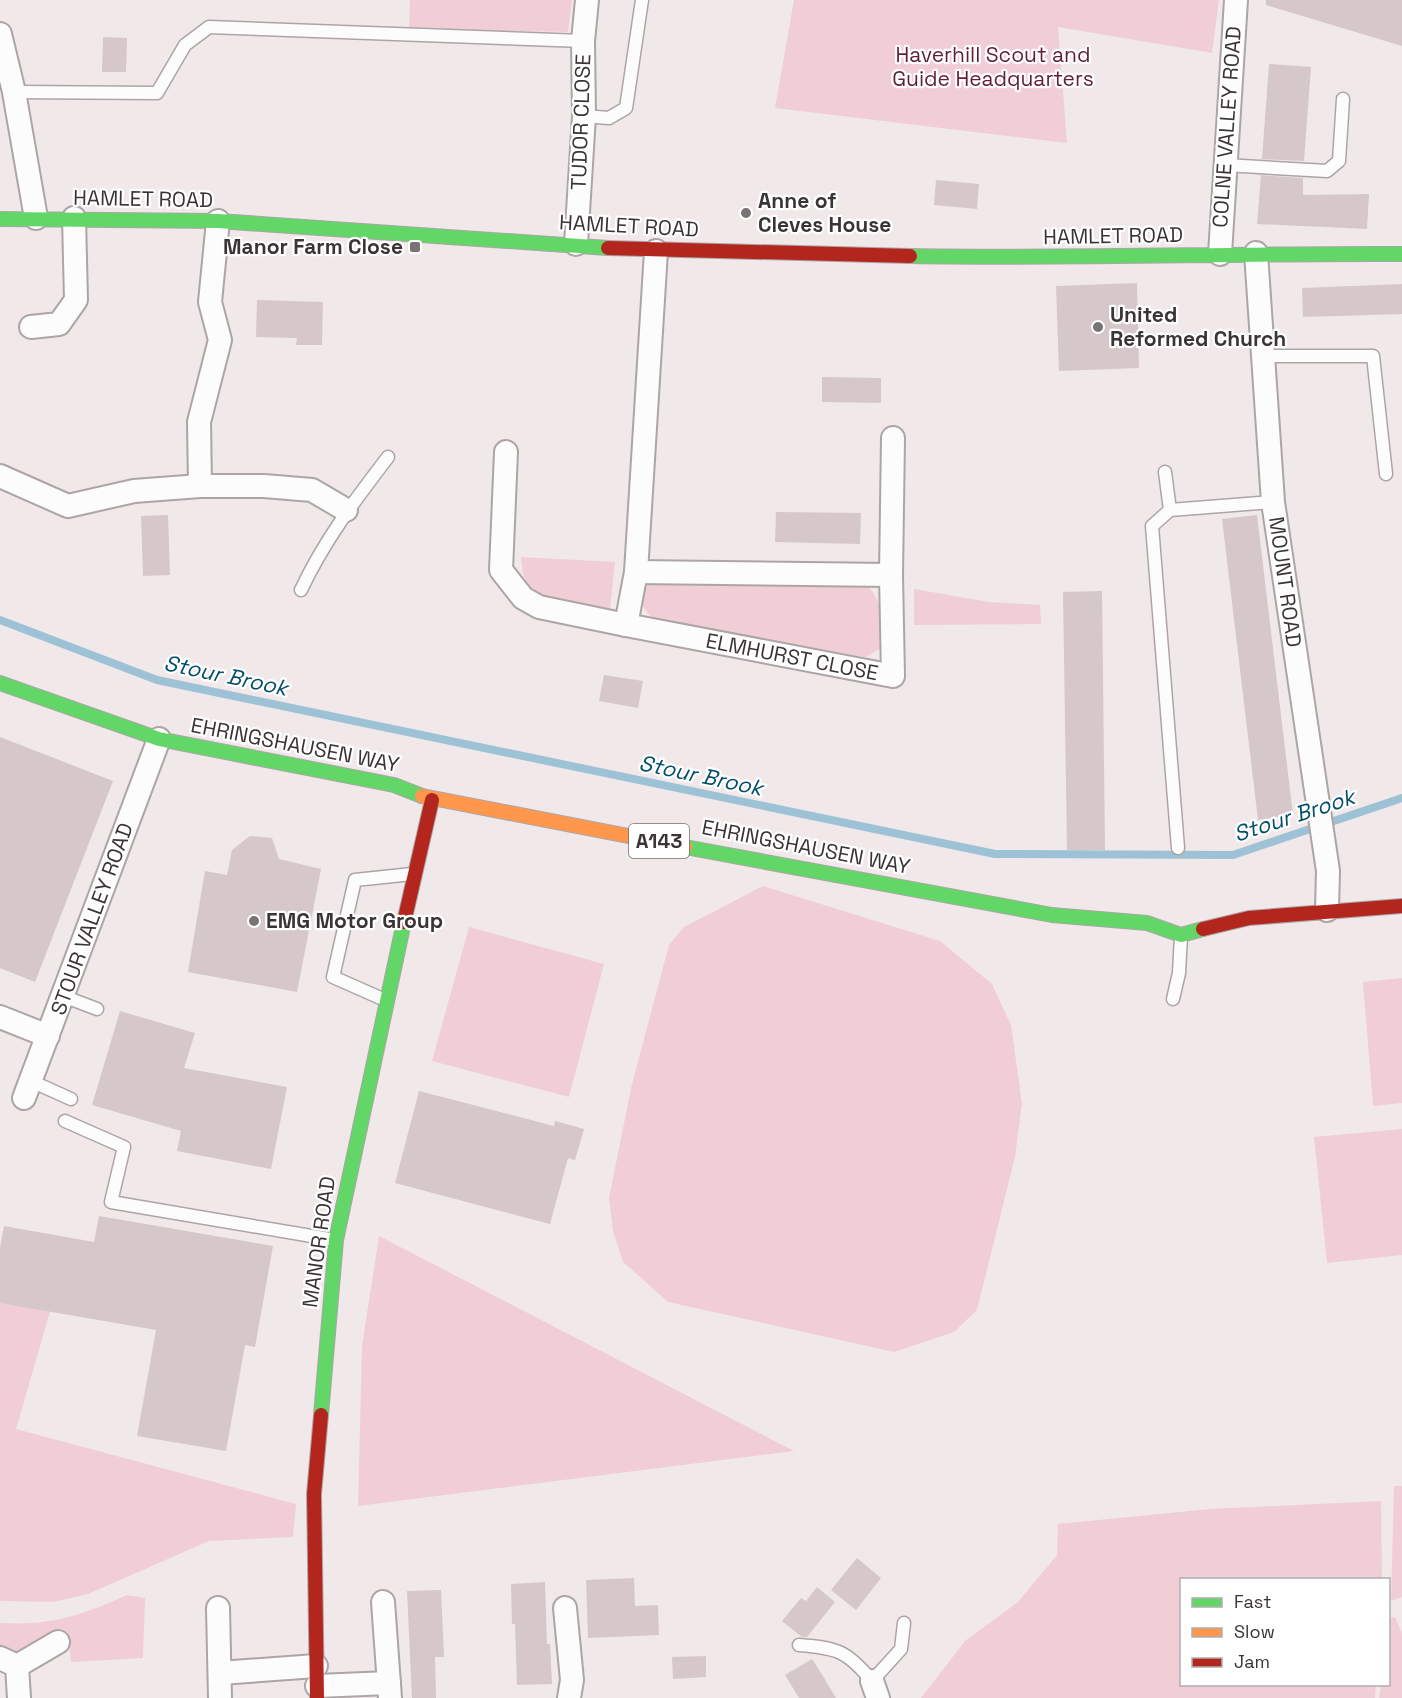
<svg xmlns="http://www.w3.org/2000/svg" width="1402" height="1698" viewBox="0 0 1402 1698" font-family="'Space Grotesk',sans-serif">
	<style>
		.green { fill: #f1ced6 }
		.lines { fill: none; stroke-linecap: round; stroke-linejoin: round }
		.stream { stroke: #9dc2d5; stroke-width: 8 }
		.building { fill: #d6c7ca }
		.lane-casing { stroke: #aca5a6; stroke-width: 15 }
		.street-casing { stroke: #aca5a6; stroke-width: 26 }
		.fast-casing { stroke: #aca5a6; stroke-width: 16 }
		.slow-casing { stroke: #aca5a6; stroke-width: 16 }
		.jam-casing { stroke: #aca5a6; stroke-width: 16 }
		.lane { stroke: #fdfcfc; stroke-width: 12 }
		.street { stroke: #fdfcfc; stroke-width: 22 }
		.fast { stroke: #63d668; stroke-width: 14 }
		.slow { stroke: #ff974d; stroke-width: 14 }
		.jam { stroke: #b3261e; stroke-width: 14 }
		.poi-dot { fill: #7a7374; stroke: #fff; stroke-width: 2 }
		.labels { text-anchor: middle; stroke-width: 4.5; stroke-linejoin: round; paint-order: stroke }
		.shield { fill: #fff; stroke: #757172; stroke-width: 1.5 }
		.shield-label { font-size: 20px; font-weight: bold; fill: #3a3435 }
		.park-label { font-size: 21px; fill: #621e35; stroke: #fff }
		.street-label { font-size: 21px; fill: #3a3435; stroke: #fff }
		.poi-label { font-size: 21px; font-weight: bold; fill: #3a3435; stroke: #fff; text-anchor: start }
		.water-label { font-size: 22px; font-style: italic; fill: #004f6a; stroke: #fff }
	</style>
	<rect width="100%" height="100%" fill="#f1e8ea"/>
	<g class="green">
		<polygon points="410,0 572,0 568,32 409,29"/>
		<polygon points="794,0 1219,0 1212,53 1058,27 1067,143 775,108"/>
		<path d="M521,557L615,562L610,609C583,606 536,607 524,576C522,571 522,563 521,557Z"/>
		<path d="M648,583L867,584C882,603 888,625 880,649L865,657L657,621C645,613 642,607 640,593Z"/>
		<polygon points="914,589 989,602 1040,605 1041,624 914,625"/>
		<polygon points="763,886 940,941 992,984 1011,1025 1022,1103 1015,1157 977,1310 954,1332 894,1352 668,1302 623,1262 613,1231 609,1198 632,1084 669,945 684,927"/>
		<polygon points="469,927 604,964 569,1097 432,1061"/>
		<polygon points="1402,978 1402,1103 1373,1106 1363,982"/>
		<polygon points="1402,1129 1402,1255 1327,1263 1314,1137"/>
		<polygon points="379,1236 794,1451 358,1506 362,1346"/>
		<polygon points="0,1300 51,1308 16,1429 296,1504 293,1537 209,1541 88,1594 53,1602 0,1601"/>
		<polygon points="1394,1486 1402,1486 1402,1597 1391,1601"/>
		<polygon points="1381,1501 1382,1579 1182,1580 1182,1684 1376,1685 1375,1698 921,1698 965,1641 1018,1602 1057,1555 1058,1524 1210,1509"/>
		<path d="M127,1595L145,1598L143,1658L71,1662L69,1642L61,1629L18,1655L0,1650V1623C50,1626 83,1615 127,1595Z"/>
		<polygon points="1395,1617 1402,1633 1402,1698 1379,1698 1381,1685 1388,1684 1389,1618"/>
	</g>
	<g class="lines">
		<polyline class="stream" points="0,620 157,680 995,854 1233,855 1402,798"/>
	</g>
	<g class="building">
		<polygon points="1266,0 1402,0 1402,46 1266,5"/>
		<polygon points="103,37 127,38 126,72 102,72"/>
		<polygon points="1269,64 1311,67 1304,161 1262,159"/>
		<polygon points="1261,175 1303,178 1303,195 1369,194 1367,229 1257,224"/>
		<polygon points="936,180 979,184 977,209 934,205"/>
		<polygon points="1137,283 1139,368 1059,371 1056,286"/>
		<polygon points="1402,284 1402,314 1303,317 1302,288"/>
		<polygon points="257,300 323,302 322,345 296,345 297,338 256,337"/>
		<polygon points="822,377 881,378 881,403 822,402"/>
		<polygon points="776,512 861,513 860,544 775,542"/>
		<polygon points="168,515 170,575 143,576 141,516"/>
		<polygon points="1257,515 1293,815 1258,820 1222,519"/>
		<polygon points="1102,591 1105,850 1067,850 1063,592"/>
		<polygon points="604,675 643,681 638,708 599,701"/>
		<polygon points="0,737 113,781 35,982 0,968"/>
		<polygon points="250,836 272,838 279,859 321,869 297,992 188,972 205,871 227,875 232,850"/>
		<polygon points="120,1011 195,1033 184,1068 287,1087 271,1169 177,1151 181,1131 92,1105"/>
		<polygon points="419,1091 554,1126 555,1121 584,1129 575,1160 568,1158 550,1224 395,1183"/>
		<polygon points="99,1216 273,1246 255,1347 245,1345 226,1451 137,1436 156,1330 0,1303 0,1248 4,1226 94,1242"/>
		<polygon points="857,1558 881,1578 856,1610 831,1590"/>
		<polygon points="634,1578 635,1606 658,1605 659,1635 588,1638 586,1580"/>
		<polygon points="545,1582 547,1644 550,1644 552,1684 517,1685 515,1624 512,1624 511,1584"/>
		<polygon points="817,1587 835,1602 807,1637 802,1637 782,1621 801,1598 806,1601"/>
		<polygon points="441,1590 444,1657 435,1657 436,1698 412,1698 407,1591"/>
		<polygon points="706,1656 706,1677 673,1679 672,1657"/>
		<polygon points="812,1659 821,1673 836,1698 799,1698 785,1675"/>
	</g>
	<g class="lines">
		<g class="lane-casing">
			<g id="lane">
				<polyline points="14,92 157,93 185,45 209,27 583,41"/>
				<polyline points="584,116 609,118 626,108 642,0"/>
				<polyline points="1225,165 1327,171 1339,161 1343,99"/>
				<polyline points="1263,356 1373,356 1386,474"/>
				<polyline points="1165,472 1170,510 1273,502"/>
				<polyline points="1170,510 1152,526 1178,848"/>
				<path d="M301,590C324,541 355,500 388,457"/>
				<polyline points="63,996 97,1009"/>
				<polyline points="1173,999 1179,973 1181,936"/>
				<polyline points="385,1000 333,977 355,880 412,874"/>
				<polyline points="31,1081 71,1099"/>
				<polyline points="65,1121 124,1147 111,1202 335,1240"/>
				<path d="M799,1645C838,1648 847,1651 872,1681L901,1649L904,1623"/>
			</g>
		</g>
		<g class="street-casing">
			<g id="street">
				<polyline points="0,34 14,92 36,218"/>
				<polyline points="218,221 210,302 220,340 199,422 200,486 264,486 312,490 346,510"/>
				<polyline points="576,244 584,116 583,41 587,0"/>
				<polyline points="1256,253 1273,502 1328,871 1327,910"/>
				<polyline points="1220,254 1236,0"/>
				<polyline points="31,327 59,324 76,300 74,218"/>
				<polyline points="506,452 501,570 523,598 539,607 626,625 636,572 656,251"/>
				<polyline points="0,476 68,506 134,491 200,486"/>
				<polyline points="636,572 891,575 893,438"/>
				<polyline points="626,625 893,676 891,575"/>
				<polyline points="0,1017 48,1036"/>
				<polyline points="24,1098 159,739"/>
				<polyline points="383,1602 390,1698"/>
				<polyline points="218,1608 220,1698"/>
				<polyline points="565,1608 572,1680 569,1698"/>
				<polyline points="0,1658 17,1666 19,1698"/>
				<polyline points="17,1666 58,1642"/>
				<polyline points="220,1673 316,1666"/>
				<polyline points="872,1681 878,1698"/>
				<polyline points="317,1686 389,1683"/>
			</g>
		</g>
		<g class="fast-casing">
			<g id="fast">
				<polyline points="0,219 218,221 608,248"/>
				<path d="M910,256C1074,259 1238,253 1402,254"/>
				<polyline points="0,683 159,739 394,785 422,796"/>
				<polyline points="685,847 1052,915 1147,923 1181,935 1203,929"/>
				<polyline points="321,1415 336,1240 404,922"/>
			</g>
		</g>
		<g class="slow-casing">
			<polyline id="slow" points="422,796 685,847"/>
		</g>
		<g class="jam-casing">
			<g id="jam">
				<polyline points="608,248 910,256"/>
				<polyline points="404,922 432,800"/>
				<polyline points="1203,929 1249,918 1402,906"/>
				<polyline points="317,1698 314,1494 321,1415"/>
			</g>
		</g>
		<use href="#lane" class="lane"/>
		<use href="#street" class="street"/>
		<use href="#fast" class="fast"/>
		<use href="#slow" class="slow"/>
		<use href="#jam" class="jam"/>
	</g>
	<g class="poi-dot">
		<circle cx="746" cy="213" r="6"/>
		<rect x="409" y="241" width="12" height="12" rx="3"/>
		<circle cx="1098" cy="327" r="6"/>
		<circle cx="254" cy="921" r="6"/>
	</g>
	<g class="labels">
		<rect class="shield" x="629" y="824" width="60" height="34" rx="4.5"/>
		<g class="shield-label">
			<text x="659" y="848">A143</text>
		</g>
		<g class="park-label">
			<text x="993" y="62">Haverhill Scout and<tspan x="993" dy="24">Guide Headquarters</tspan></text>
		</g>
		<g class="street-label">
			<text transform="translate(581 122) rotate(-88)" y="7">TUDOR CLOSE</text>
			<text transform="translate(1227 127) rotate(-86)" y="7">COLNE VALLEY ROAD</text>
			<text transform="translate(143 199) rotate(1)" y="7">HAMLET ROAD</text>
			<text transform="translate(629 226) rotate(3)" y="7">HAMLET ROAD</text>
			<text transform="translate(1113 236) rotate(-1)" y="7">HAMLET ROAD</text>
			<text transform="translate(1285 582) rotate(82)" y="7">MOUNT ROAD</text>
			<text transform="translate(792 657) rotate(11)" y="7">ELMHURST CLOSE</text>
			<text transform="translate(295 745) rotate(11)" y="7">EHRINGSHAUSEN WAY</text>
			<text transform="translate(806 847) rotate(11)" y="7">EHRINGSHAUSEN WAY</text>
			<text transform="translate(92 919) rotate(-70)" y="7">STOUR VALLEY ROAD</text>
			<text transform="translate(319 1242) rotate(-82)" y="7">MANOR ROAD</text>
		</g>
		<g class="poi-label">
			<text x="758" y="208">Anne of<tspan x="758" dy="24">Cleves House</tspan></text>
			<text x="403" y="254" text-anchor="end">Manor Farm Close</text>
			<text x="1110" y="322">United<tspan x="1110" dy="24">Reformed Church</tspan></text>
			<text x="266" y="928">EMG Motor Group</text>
		</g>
		<g class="water-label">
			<text transform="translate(226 675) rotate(12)" y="8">Stour Brook</text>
			<text transform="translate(701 775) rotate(12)" y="8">Stour Brook</text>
			<text transform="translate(1294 815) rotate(-18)" y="8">Stour Brook</text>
		</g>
	</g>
	<rect x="1180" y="1578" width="210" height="108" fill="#ffffff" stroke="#b0aeae" stroke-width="1.5"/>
	<rect x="1192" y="1598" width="30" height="9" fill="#63d668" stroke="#b0aeae" stroke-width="1.5"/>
	<text x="1234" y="1608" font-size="18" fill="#3a3435">Fast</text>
	<rect x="1192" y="1628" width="30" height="9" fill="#ff974d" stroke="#b0aeae" stroke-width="1.5"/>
	<text x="1234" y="1638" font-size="18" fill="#3a3435">Slow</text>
	<rect x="1192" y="1658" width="30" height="9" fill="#b3261e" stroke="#b0aeae" stroke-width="1.5"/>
	<text x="1234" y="1668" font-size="18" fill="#3a3435">Jam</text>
</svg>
